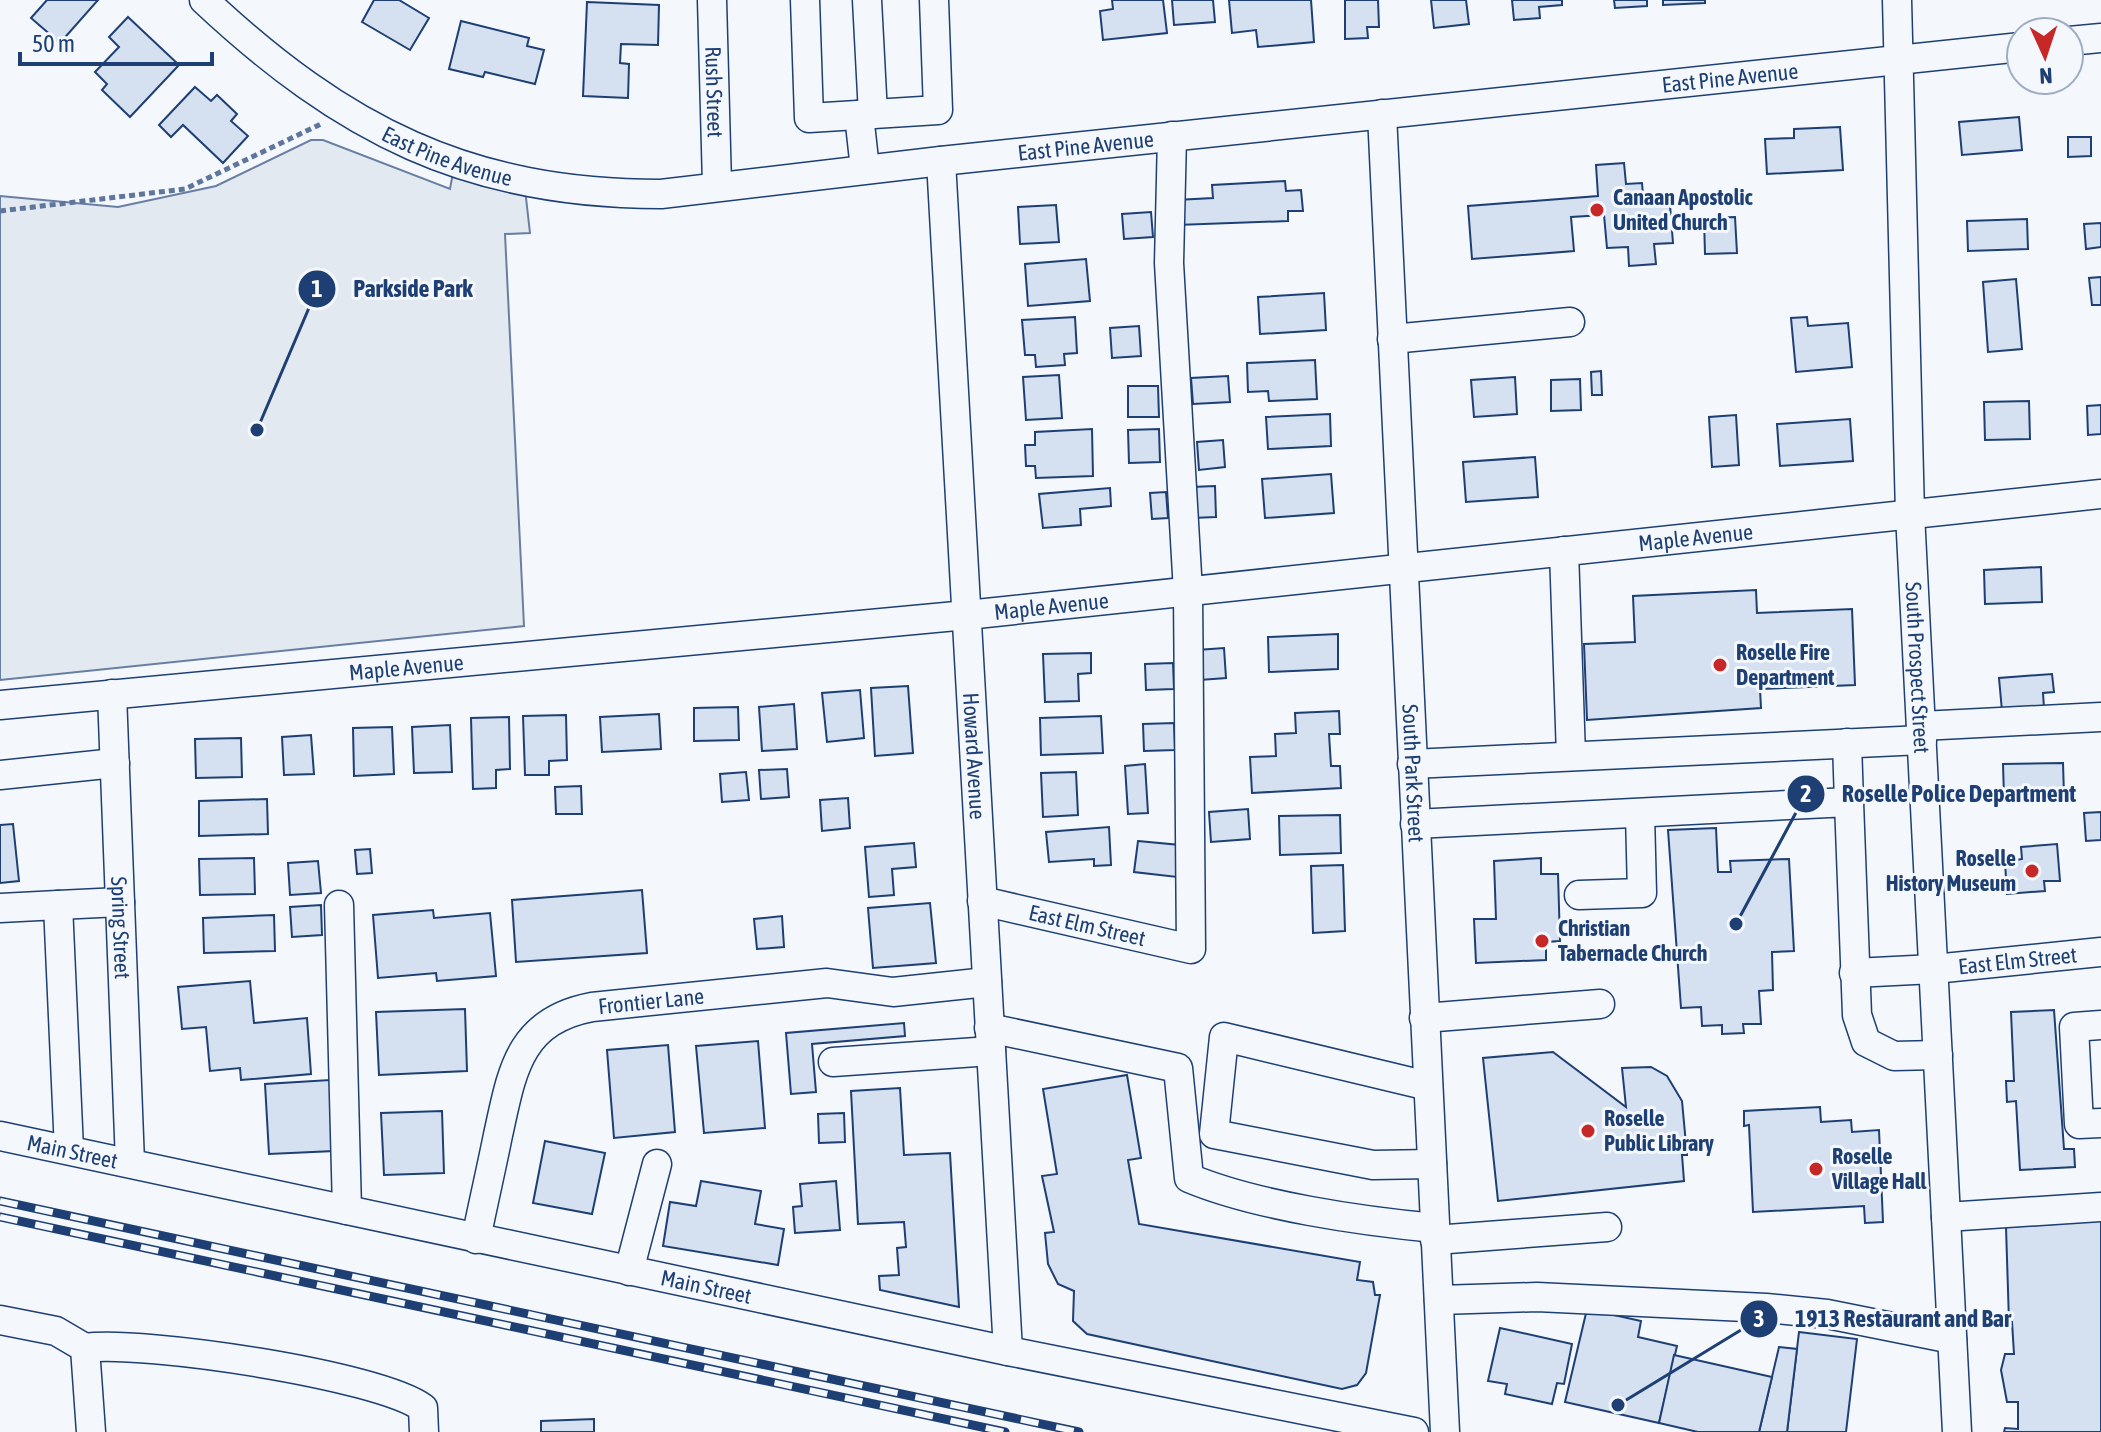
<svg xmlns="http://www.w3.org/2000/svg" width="2101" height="1432" viewBox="0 0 2101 1432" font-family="'Asap Condensed',sans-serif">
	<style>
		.green { fill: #e3e9f0; stroke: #687fa3; stroke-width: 2 }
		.building { fill: #d5e0f0; stroke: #1d3f73; stroke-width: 2 }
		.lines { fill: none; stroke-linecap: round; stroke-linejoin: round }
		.minor-casing { stroke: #1d3f73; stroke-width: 31 }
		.path { stroke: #5e769c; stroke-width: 5; stroke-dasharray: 6 4; stroke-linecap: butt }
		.minor { stroke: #f4f7fb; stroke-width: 28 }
		.rail-casing { stroke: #1d3f73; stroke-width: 9 }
		.rail { stroke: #f4f7fb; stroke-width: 6; stroke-dasharray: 18; stroke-linecap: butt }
		.poi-dot { fill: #c62828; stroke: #f4f7fb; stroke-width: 3 }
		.labels { text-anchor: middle; stroke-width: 6; stroke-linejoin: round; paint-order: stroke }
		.street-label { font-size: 22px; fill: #1d3f73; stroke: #f4f7fb }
		.poi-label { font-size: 22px; font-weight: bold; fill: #1d3f73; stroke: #f4f7fb; text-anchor: start }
		.leader { fill: none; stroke: #1d3f73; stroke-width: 3 }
		.callout-dot { fill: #1d3f73; stroke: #f4f7fb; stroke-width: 3 }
		.mark-label { font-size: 24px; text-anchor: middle; font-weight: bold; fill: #fff }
		.callout-label { font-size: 24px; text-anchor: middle; font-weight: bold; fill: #1d3f73; stroke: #f4f7fb; stroke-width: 6; stroke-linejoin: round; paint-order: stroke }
	</style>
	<rect width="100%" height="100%" fill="#f4f7fb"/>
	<polygon class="green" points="311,140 323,140 450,189 452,178 461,172 525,189 530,233 505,234 524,626 0,680 0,196 118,207 216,186"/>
	<g class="building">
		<polygon points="47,0 98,0 60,43 31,18"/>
		<polygon points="374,0 399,0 429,18 410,50 362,22"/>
		<polygon points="1112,0 1163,0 1167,33 1103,40 1100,11 1113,9"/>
		<polygon points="1172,0 1213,0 1215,22 1174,25"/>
		<polygon points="1229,0 1311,0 1314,42 1258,47 1256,30 1232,33"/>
		<polygon points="1345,0 1378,0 1379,27 1367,27 1368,38 1345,39"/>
		<polygon points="1431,0 1466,0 1469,24 1434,28"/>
		<polygon points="1512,0 1562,0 1562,5 1539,7 1540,18 1514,20"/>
		<polygon points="1614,0 1647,0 1647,6 1615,8"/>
		<polygon points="1663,0 1705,0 1705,3 1663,5"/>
		<polygon points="587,2 659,5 658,45 621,44 620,63 629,64 628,98 583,96"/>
		<polygon points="128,17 179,65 130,117 102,90 107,84 95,72 119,47 109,37"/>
		<polygon points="461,21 529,38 527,46 544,50 535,84 485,72 483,77 449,69"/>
		<polygon points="195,87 211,101 217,95 237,114 231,121 248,136 223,163 183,125 171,137 159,125"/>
		<polygon points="2019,117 2022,150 1962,155 1959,122"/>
		<polygon points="1840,127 1843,170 1767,174 1765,139 1794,138 1794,129"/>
		<polygon points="2068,137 2091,137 2091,156 2068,157"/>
		<polygon points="1624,163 1626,184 1642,183 1643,195 1669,193 1673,243 1654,244 1656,264 1629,266 1628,247 1607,248 1604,215 1571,217 1574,251 1472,259 1468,206 1598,196 1596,165"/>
		<polygon points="1285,181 1286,191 1301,190 1303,211 1288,211 1288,221 1177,225 1176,200 1213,198 1212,185"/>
		<polygon points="1056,205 1059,242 1020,244 1018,207"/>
		<polygon points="1151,212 1153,237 1124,239 1122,214"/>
		<polygon points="1735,217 1737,253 1705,254 1704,218"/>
		<polygon points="2027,219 2028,249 1968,251 1967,221"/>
		<polygon points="2101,223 2101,247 2086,249 2084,224"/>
		<polygon points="1086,259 1090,301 1028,306 1025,264"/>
		<polygon points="2101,277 2101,305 2092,305 2089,278"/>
		<polygon points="2016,279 2022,349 1988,352 1983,282"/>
		<polygon points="1324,293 1326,330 1260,334 1258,297"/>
		<polygon points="1075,317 1077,353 1064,354 1065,365 1036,367 1035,355 1025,355 1022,320"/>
		<polygon points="1807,317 1808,326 1848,323 1852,367 1796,372 1791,318"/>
		<polygon points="1139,326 1141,356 1112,358 1110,328"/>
		<polygon points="1315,360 1317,399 1269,401 1268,391 1248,392 1247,363"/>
		<polygon points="1601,371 1602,395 1592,395 1591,372"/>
		<polygon points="1059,375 1062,418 1026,420 1023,377"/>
		<polygon points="1228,376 1230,402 1193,404 1191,378"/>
		<polygon points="1515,377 1517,414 1474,417 1471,380"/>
		<polygon points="1580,379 1581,410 1551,411 1551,380"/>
		<polygon points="1128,386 1158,386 1159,417 1128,417"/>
		<polygon points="2029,401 2030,439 1985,440 1984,402"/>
		<polygon points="2101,405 2101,434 2088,435 2087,406"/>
		<polygon points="1330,414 1331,446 1268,449 1266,417"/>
		<polygon points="1736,415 1739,465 1712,467 1709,417"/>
		<polygon points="1850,419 1853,461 1780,466 1777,424"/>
		<polygon points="1092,429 1093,476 1036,478 1035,466 1026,466 1025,445 1035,445 1035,432"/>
		<polygon points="1159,429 1160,462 1129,463 1128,430"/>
		<polygon points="1223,440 1225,467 1199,470 1197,442"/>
		<polygon points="1535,457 1538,497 1466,502 1463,462"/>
		<polygon points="1331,474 1334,513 1265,518 1262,479"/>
		<polygon points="1215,486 1216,517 1192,518 1191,487"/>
		<polygon points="1110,488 1111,506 1080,509 1081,525 1043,528 1039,494"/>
		<polygon points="1166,492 1168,518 1152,519 1150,493"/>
		<polygon points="2041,567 2042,602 1985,604 1984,570"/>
		<polygon points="1756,590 1757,613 1852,609 1855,685 1760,689 1761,708 1587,720 1584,644 1635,642 1633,596"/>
		<polygon points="1338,634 1338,669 1269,672 1268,637"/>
		<polygon points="1224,648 1226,678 1200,680 1197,650"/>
		<polygon points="1091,653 1091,673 1078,674 1079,701 1045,702 1043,654"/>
		<polygon points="1173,663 1174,689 1146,690 1145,664"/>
		<polygon points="2052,674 2054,692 2043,693 2044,708 2002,711 1999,678"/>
		<polygon points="908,686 913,753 875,756 871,688"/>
		<polygon points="860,690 864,738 827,742 822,693"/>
		<polygon points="794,704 797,749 762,751 759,707"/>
		<polygon points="738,707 739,740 694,741 694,708"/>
		<polygon points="1339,711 1340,734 1329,734 1331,766 1340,766 1341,788 1252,793 1250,757 1276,756 1275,734 1296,733 1295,713"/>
		<polygon points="659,714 661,749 602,752 600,717"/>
		<polygon points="566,715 567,760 549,761 549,775 525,775 523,716"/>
		<polygon points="1101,716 1103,753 1041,755 1040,718"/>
		<polygon points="509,717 510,769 496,770 496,788 473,789 471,718"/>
		<polygon points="1174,723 1175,750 1144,751 1143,724"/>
		<polygon points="450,725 452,772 414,773 412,727"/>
		<polygon points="392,727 394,774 354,776 353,728"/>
		<polygon points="311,735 314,774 284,775 282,737"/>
		<polygon points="241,738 242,777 196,778 195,739"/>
		<polygon points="2063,763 2064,795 2004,797 2003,764"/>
		<polygon points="1145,764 1148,813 1128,814 1125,766"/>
		<polygon points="787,769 789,797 761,799 759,770"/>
		<polygon points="746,772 749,800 722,802 720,774"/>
		<polygon points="1076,772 1078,815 1043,817 1041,773"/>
		<polygon points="581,786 582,814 556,814 555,787"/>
		<polygon points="848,798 850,828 822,831 820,800"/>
		<polygon points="267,799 268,834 199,836 199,801"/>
		<polygon points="1248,809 1250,839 1211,842 1209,812"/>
		<polygon points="2101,812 2101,840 2086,841 2084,813"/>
		<polygon points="1340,815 1341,853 1280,855 1279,816"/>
		<polygon points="13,824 19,881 0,883 0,825"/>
		<polygon points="1109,827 1111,865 1094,866 1094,859 1049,862 1046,832"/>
		<polygon points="1716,828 1718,872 1731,872 1730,861 1789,859 1794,951 1772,952 1773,990 1759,991 1761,1024 1743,1024 1744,1033 1722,1034 1722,1025 1702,1026 1701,1007 1681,1008 1668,830"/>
		<polygon points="1138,841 1180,845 1177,877 1134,872"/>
		<polygon points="914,843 916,867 892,869 894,895 869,897 865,847"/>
		<polygon points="2057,844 2060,881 2044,881 2045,891 2007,894 2005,862 2022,859 2021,847"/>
		<polygon points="370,849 372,873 357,874 355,850"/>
		<polygon points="254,858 255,894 200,895 199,859"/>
		<polygon points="1541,858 1541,874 1558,874 1560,941 1546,942 1546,960 1476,963 1474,919 1496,919 1494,861"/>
		<polygon points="318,861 321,893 290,895 288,863"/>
		<polygon points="1343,865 1345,931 1313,933 1311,866"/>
		<polygon points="642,890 647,953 516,962 512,900"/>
		<polygon points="930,903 936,963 873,968 868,908"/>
		<polygon points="321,905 322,935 292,937 290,907"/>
		<polygon points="433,910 434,918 490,913 496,976 437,981 436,973 378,978 373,915"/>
		<polygon points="274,915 275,951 204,953 203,918"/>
		<polygon points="782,916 784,947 757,949 754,919"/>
		<polygon points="250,981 254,1023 307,1018 311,1074 241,1080 240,1068 210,1071 206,1027 182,1029 178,987"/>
		<polygon points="465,1009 467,1071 379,1075 376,1012"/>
		<polygon points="2054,1010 2064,1149 2074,1149 2075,1167 2020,1170 2016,1101 2007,1102 2006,1081 2014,1081 2011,1012"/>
		<polygon points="904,1023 905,1036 812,1044 816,1092 791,1094 786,1033"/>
		<polygon points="758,1041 765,1128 704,1133 696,1046"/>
		<polygon points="668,1045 675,1132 614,1138 607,1050"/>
		<polygon points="1553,1052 1626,1107 1622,1068 1651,1067 1667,1076 1682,1101 1687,1155 1682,1155 1684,1181 1498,1201 1483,1058"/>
		<polygon points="1127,1075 1141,1158 1128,1160 1139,1224 1360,1262 1357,1280 1373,1282 1375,1295 1380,1295 1366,1373 1357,1385 1342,1389 1087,1334 1073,1321 1074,1291 1058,1284 1048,1264 1045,1233 1054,1232 1042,1176 1057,1174 1043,1089"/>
		<polygon points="330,1080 334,1151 269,1154 265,1084"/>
		<polygon points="900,1088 904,1155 950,1153 959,1307 880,1290 879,1276 899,1275 897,1248 906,1247 904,1222 858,1224 851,1091"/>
		<polygon points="1820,1107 1821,1122 1851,1120 1852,1132 1879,1130 1883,1222 1865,1223 1864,1206 1753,1212 1749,1125 1744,1126 1744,1111"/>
		<polygon points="442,1111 444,1173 384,1175 381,1113"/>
		<polygon points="844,1113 845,1142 819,1143 818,1114"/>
		<polygon points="545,1141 605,1153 592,1214 533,1203"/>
		<polygon points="701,1181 761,1191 755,1224 784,1229 778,1265 663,1246 670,1202 696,1206"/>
		<polygon points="836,1181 840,1230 795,1233 793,1207 802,1206 800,1184"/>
		<polygon points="2064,1217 2101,1217 2101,1432 2004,1432 2005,1428 2018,1429 2018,1402 2007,1402 2001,1370 2005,1354 2014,1354 2012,1322 2009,1322 2006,1227 2055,1224"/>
		<polygon points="1587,1309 1641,1321 1638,1337 1677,1346 1659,1423 1565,1402"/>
		<polygon points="1500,1328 1572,1344 1564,1384 1557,1383 1552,1404 1505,1394 1507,1384 1488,1381"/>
		<polygon points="1799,1332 1857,1339 1846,1432 1787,1432"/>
		<polygon points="1779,1347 1797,1349 1787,1432 1759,1432"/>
		<polygon points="1674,1355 1772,1377 1759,1432 1698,1432 1659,1423"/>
		<polygon points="594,1419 594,1432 541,1432 541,1421"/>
	</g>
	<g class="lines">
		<g class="minor-casing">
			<g id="minor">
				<path id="s1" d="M204,0C343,130 468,194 661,194L941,161L2021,47"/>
				<path id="s2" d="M712,0L717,185"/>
				<polyline points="805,0 809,118 938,110 934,0"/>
				<polyline points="867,0 873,114"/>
				<path id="s3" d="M1897,0L1910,514L1957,1432"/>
				<polyline points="2069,41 2101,38"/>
				<path id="s4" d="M1382,114L1445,1432"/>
				<polyline points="859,115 865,169"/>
				<path id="s5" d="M941,161L1008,1351"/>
				<polyline points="1392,339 1570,322"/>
				<polyline points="1564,551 1571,756"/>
				<path id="s6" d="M112,694L130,1163"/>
				<path id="s7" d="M0,705L967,615L2101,494"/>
				<polyline points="1921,726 2101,717"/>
				<polyline points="1847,743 1849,802"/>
				<polyline points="1412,764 1922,740"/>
				<polyline points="0,775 115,763"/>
				<polyline points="1415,824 1849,802 1857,1015 1866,1042 1894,1056 1938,1055"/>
				<polyline points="1579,895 1642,893 1640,814"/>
				<path id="s8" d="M982,901L1191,949L1188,592L1169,263L1172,136"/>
				<polyline points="58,905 120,902"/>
				<polyline points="339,905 347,1210"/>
				<polyline points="0,908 58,905 69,1150"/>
				<path id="s9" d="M1854,973L1934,969L2101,952"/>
				<polyline points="1424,1018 1600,1004"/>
				<polyline points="2101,1025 2074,1027 2079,1124 2101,1123"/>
				<path d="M989,1028L1178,1068L1189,1178C1256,1206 1361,1221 1435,1228"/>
				<polyline points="833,1062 991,1051"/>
				<polyline points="1428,1086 1224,1037 1214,1134 1373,1165 1432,1164"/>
				<path id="s10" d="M0,1136L1008,1351L1414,1432"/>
				<polyline points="1946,1217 2101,1207"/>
				<path id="s11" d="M476,1239C483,1204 491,1170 498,1135C512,1072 518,1021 592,1007L827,983L893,992L987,982"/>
				<polyline points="1435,1240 1607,1227"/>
				<polyline points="629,1271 657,1164"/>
				<polyline points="1439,1300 1537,1297 1766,1308 1827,1314 1952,1339"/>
				<polyline points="0,1320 56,1331 85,1348 91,1432"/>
				<path d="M85,1348C142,1340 379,1375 423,1408L424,1432"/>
			</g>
		</g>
		<polyline class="path" points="0,211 185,189 323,123"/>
		<use href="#minor" class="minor"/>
		<g class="rail-casing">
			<g id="rail">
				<polyline points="0,1201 1079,1432"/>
				<polyline points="0,1217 1005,1432"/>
			</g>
		</g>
		<use href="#rail" class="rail"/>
	</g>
	<g class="poi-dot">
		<circle cx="1597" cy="210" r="8"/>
		<circle cx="1720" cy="665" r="8"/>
		<circle cx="2032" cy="871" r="8"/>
		<circle cx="1542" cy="941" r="8"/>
		<circle cx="1588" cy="1131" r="8"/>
		<circle cx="1816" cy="1169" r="8"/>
	</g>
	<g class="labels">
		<g class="street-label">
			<text dy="8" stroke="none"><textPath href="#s1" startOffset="1586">East Pine Avenue</textPath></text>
			<text dy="8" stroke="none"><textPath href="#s2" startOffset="92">Rush Street</textPath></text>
			<text dy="8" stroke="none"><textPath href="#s1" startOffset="938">East Pine Avenue</textPath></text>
			<text dy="8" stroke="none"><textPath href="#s1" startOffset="292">East Pine Avenue</textPath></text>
			<text dy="8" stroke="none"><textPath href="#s7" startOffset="1704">Maple Avenue</textPath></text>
			<text dy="8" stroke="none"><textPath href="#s7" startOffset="1056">Maple Avenue</textPath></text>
			<text dy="8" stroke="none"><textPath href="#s7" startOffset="408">Maple Avenue</textPath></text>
			<text dy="8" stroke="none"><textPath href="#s3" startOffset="668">South Prospect Street</textPath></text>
			<text dy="8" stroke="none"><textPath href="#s5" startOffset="596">Howard Avenue</textPath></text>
			<text dy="8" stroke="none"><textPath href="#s4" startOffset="660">South Park Street</textPath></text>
			<text dy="8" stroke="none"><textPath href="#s8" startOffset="108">East Elm Street</textPath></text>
			<text dy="8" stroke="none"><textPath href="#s6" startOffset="234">Spring Street</textPath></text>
			<text dy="8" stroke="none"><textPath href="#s9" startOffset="164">East Elm Street</textPath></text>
			<text dy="8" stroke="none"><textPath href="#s11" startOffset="338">Frontier Lane</textPath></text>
			<text dy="8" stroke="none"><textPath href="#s10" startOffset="74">Main Street</textPath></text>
			<text dy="8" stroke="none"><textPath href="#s10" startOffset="722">Main Street</textPath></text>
		</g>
		<g class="poi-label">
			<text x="1613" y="205">Canaan Apostolic<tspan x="1613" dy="25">United Church</tspan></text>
			<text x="1736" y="660">Roselle Fire<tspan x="1736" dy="25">Department</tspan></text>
			<text x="2016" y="866" text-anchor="end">Roselle<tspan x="2016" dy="25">History Museum</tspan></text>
			<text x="1558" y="936">Christian<tspan x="1558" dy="25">Tabernacle Church</tspan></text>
			<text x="1604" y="1126">Roselle<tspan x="1604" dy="25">Public Library</tspan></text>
			<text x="1832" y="1164">Roselle<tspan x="1832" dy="25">Village Hall</tspan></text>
		</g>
	</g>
	<path class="leader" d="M257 430L317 289M1736 924L1806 794M1618 1405L1759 1319"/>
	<g class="callout-dot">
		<circle cx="257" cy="430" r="8"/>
		<circle cx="1736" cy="924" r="8"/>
		<circle cx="1618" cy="1405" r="8"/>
		<circle cx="317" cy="289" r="20"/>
		<circle cx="1806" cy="794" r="20"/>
		<circle cx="1759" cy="1319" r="20"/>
	</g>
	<g class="mark-label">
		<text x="317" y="297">1</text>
		<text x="1806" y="802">2</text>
		<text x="1759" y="1327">3</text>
	</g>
	<g class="callout-label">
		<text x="413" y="297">Parkside Park</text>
		<text x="1959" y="802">Roselle Police Department</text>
		<text x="1903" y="1327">1913 Restaurant and Bar</text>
	</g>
	<g transform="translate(2045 56) rotate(177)"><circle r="38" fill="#f4f7fb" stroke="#9eadc5" stroke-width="2"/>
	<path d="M0-6L14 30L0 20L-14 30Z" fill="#c62828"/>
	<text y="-12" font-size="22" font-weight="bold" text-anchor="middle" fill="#1d3f73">N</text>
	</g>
	<path d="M20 52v12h192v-12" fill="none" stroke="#1d3f73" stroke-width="4"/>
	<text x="32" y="52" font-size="24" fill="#1d3f73" stroke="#f4f7fb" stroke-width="6" paint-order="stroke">50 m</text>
</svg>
